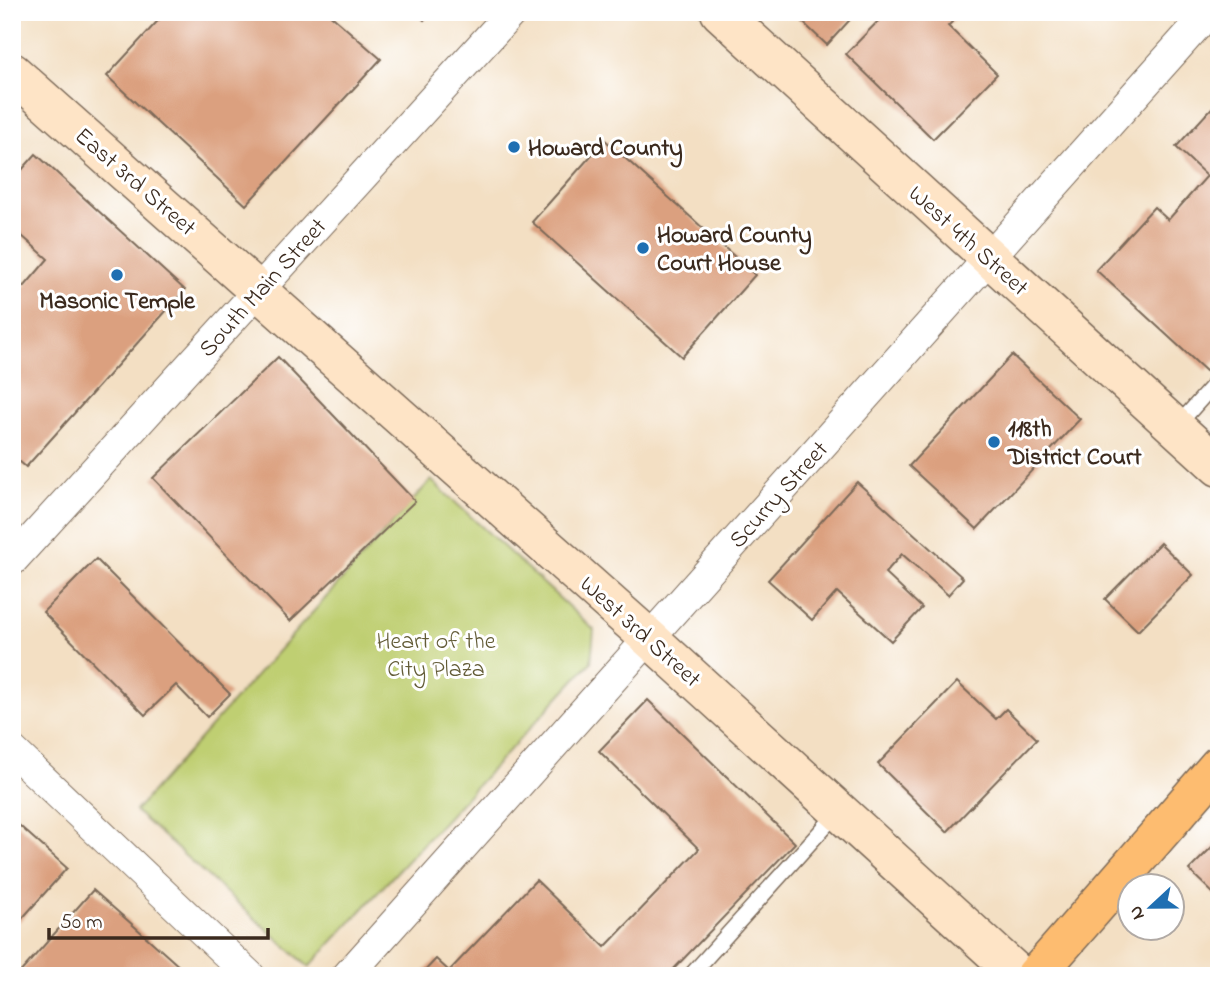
<svg xmlns="http://www.w3.org/2000/svg" width="1231" height="988" viewBox="0 0 1231 988" font-family="'Indie Flower',sans-serif">
	<style>
		.green { fill: #bfcf72; stroke: #7d7c48; stroke-width: 2 }
		.building { fill: #dba07f }
		.lines { fill: none; stroke-linecap: round; stroke-linejoin: round }
		.lane-casing { stroke: #7b6958; stroke-width: 17 }
		.street-casing { stroke: #7b6958; stroke-width: 32 }
		.secondary-casing { stroke: #7b6958; stroke-width: 41 }
		.primary-casing { stroke: #7b6958; stroke-width: 41 }
		.lane { stroke: #fff; stroke-width: 14 }
		.street { stroke: #fff; stroke-width: 30 }
		.secondary { stroke: #fee4c6; stroke-width: 38 }
		.primary { stroke: #fdbc70; stroke-width: 38 }
		.poi-dot { fill: #1f6fb2; stroke: #fff; stroke-width: 2.5 }
		.labels { text-anchor: middle; stroke-width: 6; stroke-linejoin: round; paint-order: stroke }
		.poi-label { font-size: 24px; font-weight: bold; fill: #3b2a1e; stroke: #fff; text-anchor: start }
		.street-label { font-size: 24px; fill: #3b2a1e; stroke: #fff }
		.park-label { font-size: 24px; fill: #635c37; stroke: #fff }
	</style>
	<rect width="100%" height="100%" fill="#fff"/>
	<filter id="ink" filterUnits="userSpaceOnUse"><feTurbulence type="fractalNoise" baseFrequency=".0143" numOctaves="2"/><feDisplacementMap in="SourceGraphic" scale="14" xChannelSelector="R" yChannelSelector="G"/><feConvolveMatrix kernelMatrix="1 2 1 2 8 2 1 2 1" color-interpolation-filters="sRGB"/></filter>
	<filter id="wash" filterUnits="userSpaceOnUse"><feTurbulence type="fractalNoise" baseFrequency=".00686" numOctaves="4" result="noise"/><feDisplacementMap in="SourceGraphic" scale="28" xChannelSelector="R" yChannelSelector="G"/><feGaussianBlur stdDeviation="1.57" result="paint"/><feColorMatrix in="noise" values="0 0 0 0 0 0 0 0 0 0 0 0 0 0 0 0 0 1.4 0 .05"/><feComposite in="paint" operator="in"/></filter>
	<g filter="url(#wash)">
		<rect width="100%" height="100%" fill="#f3dfc3"/>
		<polygon class="green" points="431,480 594,630 591,662 309,967 135,811"/>
		<g id="blocks">
			<g class="building">
				<polygon points="166,12 327,12 381,59 246,205 107,76"/>
				<polygon points="415,12 431,12 424,20"/>
				<polygon points="792,12 857,12 827,45"/>
				<polygon points="887,12 962,12 948,26 997,74 933,139 846,54"/>
				<polygon points="1219,100 1219,357 1206,371 1096,270 1154,207 1168,220 1207,176 1176,147"/>
				<polygon points="605,140 755,275 682,357 532,222"/>
				<polygon points="36,154 185,290 26,467 12,455 12,276 24,287 48,259 12,227 12,181"/>
				<polygon points="1012,355 1080,419 977,529 909,466"/>
				<polygon points="278,357 415,501 290,621 153,478"/>
				<polygon points="857,482 963,578 948,595 902,554 885,573 922,608 891,641 837,592 812,620 768,580"/>
				<polygon points="1160,543 1193,575 1138,631 1105,599"/>
				<polygon points="96,559 230,694 207,717 176,685 145,715 43,612"/>
				<polygon points="957,682 996,719 1006,709 1037,739 947,832 878,764"/>
				<polygon points="648,700 795,843 667,976 420,976 436,959 449,971 536,880 605,947 699,849 599,751"/>
				<polygon points="12,819 67,868 19,922 12,916"/>
				<polygon points="1219,840 1219,899 1189,870"/>
				<polygon points="93,890 134,926 190,976 94,976 91,973 89,976 17,976"/>
			</g>
		</g>
	</g>
	<g filter="url(#ink)">
		<use href="#blocks" fill-opacity="0" stroke="#7b6958" stroke-width="2"/>
		<g class="lines">
			<g class="lane-casing">
				<g id="lane">
					<polyline points="1176,427 1219,379"/>
					<polyline points="690,976 837,813"/>
				</g>
			</g>
			<g class="street-casing">
				<g id="street">
					<polyline points="12,561 512,12"/>
					<polyline points="12,750 250,976"/>
					<polyline points="347,976 1209,12"/>
				</g>
			</g>
			<g class="secondary-casing">
				<g id="secondary">
					<polyline points="720,12 1219,467"/>
					<polyline points="12,72 649,638 1020,976"/>
				</g>
			</g>
			<g class="primary-casing">
				<polyline id="primary" points="1035,976 1219,765"/>
			</g>
			<use href="#lane" class="lane"/>
			<use href="#street" class="street"/>
			<use href="#secondary" class="secondary"/>
			<use href="#primary" class="primary"/>
		</g>
	</g>
	<g class="poi-dot">
		<circle cx="514" cy="147" r="7"/>
		<circle cx="643" cy="248" r="7"/>
		<circle cx="117" cy="275" r="7"/>
		<circle cx="994" cy="442" r="7"/>
	</g>
	<g class="labels">
		<g class="poi-label">
			<text x="528" y="155">Howard County</text>
			<text x="657" y="242">Howard County<tspan x="657" dy="28">Court House</tspan></text>
			<text x="117" y="308" text-anchor="middle">Masonic Temple</text>
			<text x="1008" y="436">118th<tspan x="1008" dy="28">District Court</tspan></text>
		</g>
		<g class="street-label">
			<text transform="translate(136 181) rotate(41)" y="8">East 3rd Street</text>
			<text transform="translate(969 240) rotate(42)" y="8">West 4th Street</text>
			<text transform="translate(262 287) rotate(-48)" y="8">South Main Street</text>
			<text transform="translate(778 494) rotate(-48)" y="8">Scurry Street</text>
			<text transform="translate(641 631) rotate(42)" y="8">West 3rd Street</text>
		</g>
		<g class="park-label">
			<text x="436" y="648">Heart of the<tspan x="436" dy="28">City Plaza</tspan></text>
		</g>
	</g>
	<rect width="1231" height="988" fill="none" stroke="#fff" stroke-width="42"/>
	<g transform="translate(1151 907) rotate(248)"><circle r="33" fill="#ffffff" stroke="#b1aaa5" stroke-width="2"/>
	<path d="M0-5L12 26L0 18L-12 26Z" fill="#1f6fb2"/>
	<text y="-10" font-size="19" font-weight="bold" text-anchor="middle" fill="#3b2a1e">N</text>
	</g>
	<path d="M49 928v10h219v-10" fill="none" stroke="#3b2a1e" stroke-width="3.5"/>
	<text x="60" y="928" font-size="21" fill="#3b2a1e" stroke="#ffffff" stroke-width="5" paint-order="stroke">50 m</text>
</svg>
